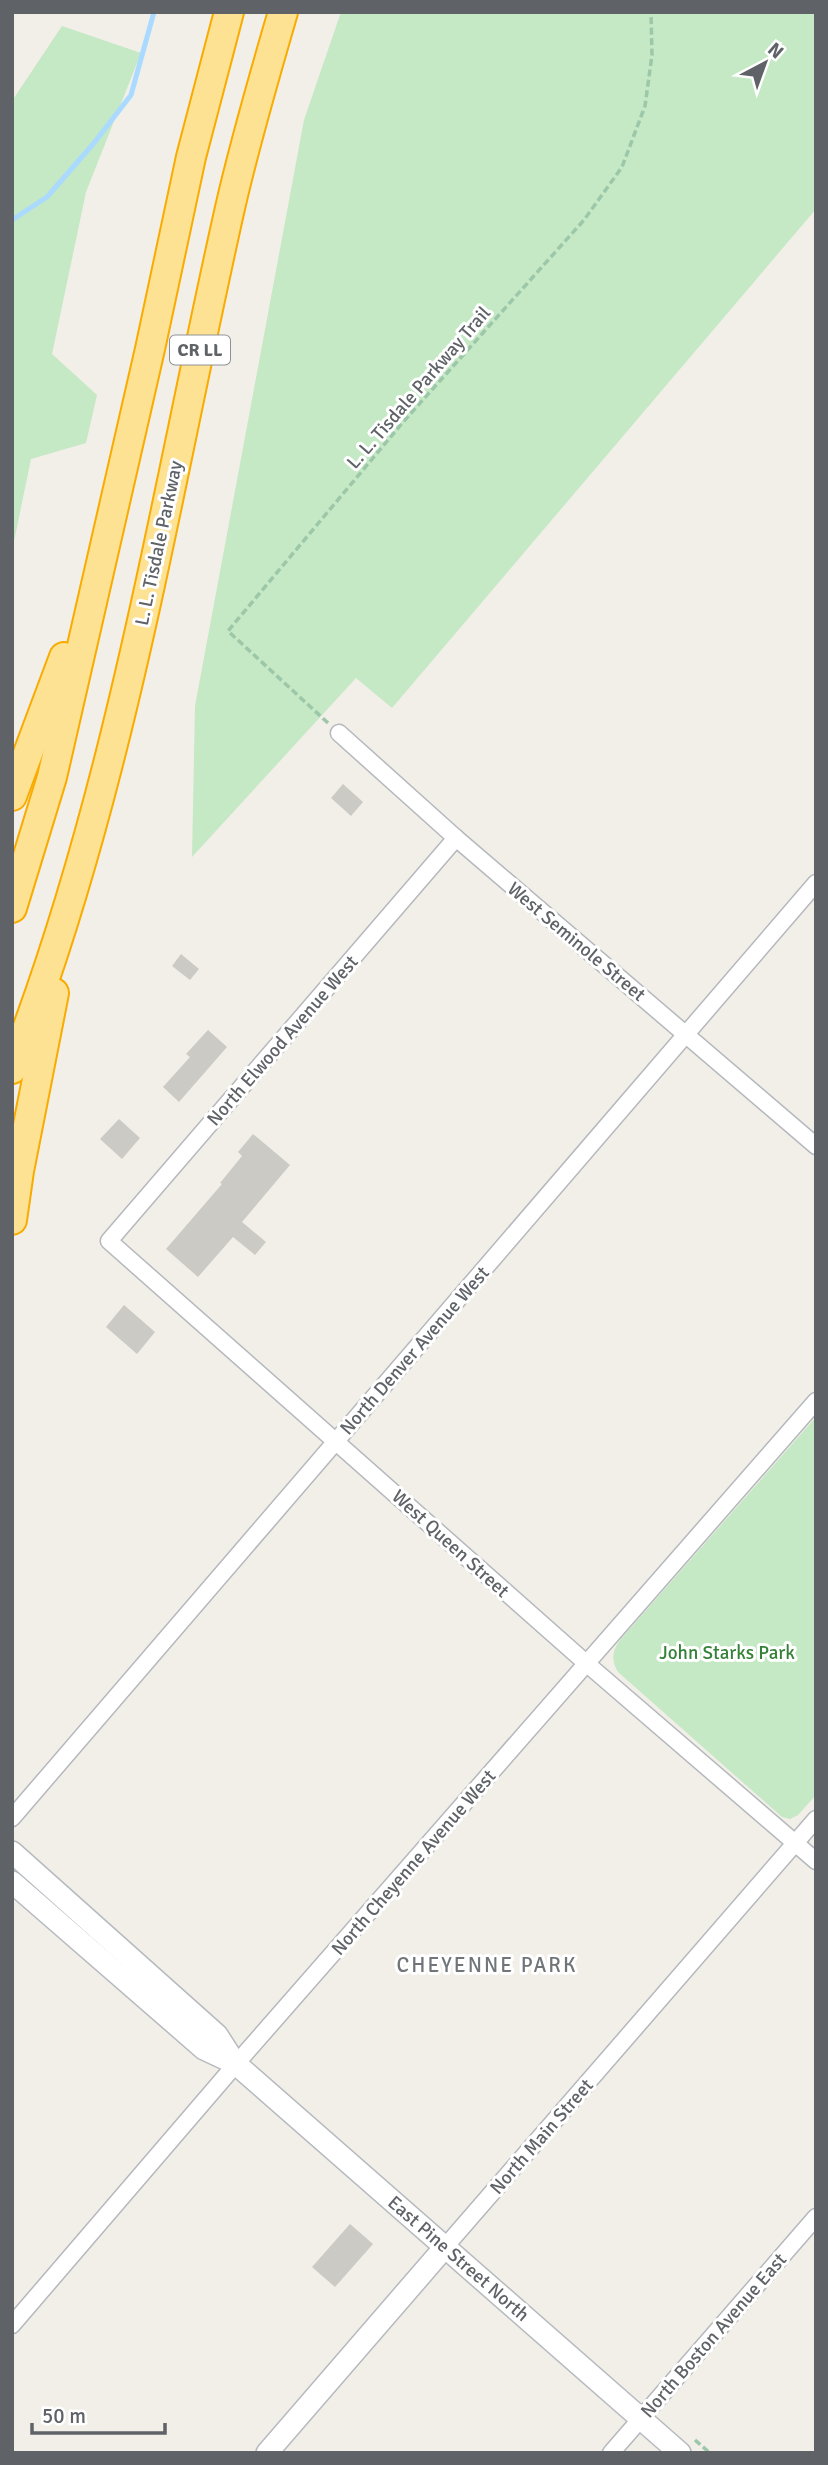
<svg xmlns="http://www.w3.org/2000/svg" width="828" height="2465" viewBox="0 0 828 2465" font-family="Signika,sans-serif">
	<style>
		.green { fill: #c5e8c5 }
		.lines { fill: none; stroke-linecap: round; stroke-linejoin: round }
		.stream { stroke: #aadaff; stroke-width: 5 }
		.building { fill: #cccac5 }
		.street-casing { stroke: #b5b8bc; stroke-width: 19 }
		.secondary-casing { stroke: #b6babf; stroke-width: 24 }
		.highway-casing { stroke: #f9ab00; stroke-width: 32 }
		.path { stroke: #9cc7a9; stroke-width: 3.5; stroke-dasharray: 7 3.5; stroke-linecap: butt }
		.street { stroke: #fff; stroke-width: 16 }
		.secondary { stroke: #fff; stroke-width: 21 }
		.highway { stroke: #fde293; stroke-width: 28 }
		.labels { text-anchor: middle; stroke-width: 6; stroke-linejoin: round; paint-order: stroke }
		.shield { fill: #fff; stroke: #8f9295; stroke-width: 2 }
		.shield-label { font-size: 18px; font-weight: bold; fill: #5f6368 }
		.street-label { font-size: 19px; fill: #5f6368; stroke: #fff }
		.park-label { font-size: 19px; fill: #348238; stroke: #fff }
		.neighbourhood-label { font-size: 21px; letter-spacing: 2px; fill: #70757a; stroke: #fff }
	</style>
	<rect width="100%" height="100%" fill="#f1efe8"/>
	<g class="green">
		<polygon points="341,12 816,12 816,209 392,708 356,678 192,857 195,706 304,120"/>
		<polygon points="62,26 141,53 86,192 52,354 97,395 86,443 31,459 12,551 12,101"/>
		<path d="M816,1417V1795L798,1815L790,1819L782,1817L618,1672C611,1660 612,1651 620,1640Z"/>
	</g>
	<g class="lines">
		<polyline class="stream" points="12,220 47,197 94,143 131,95 154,12"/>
	</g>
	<g class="building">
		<polygon points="343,784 363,802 351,816 331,798"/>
		<polygon points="181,954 199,969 190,980 172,966"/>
		<polygon points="208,1030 227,1047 179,1102 163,1087 190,1057 186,1054"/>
		<polygon points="119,1119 140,1138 122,1159 100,1139"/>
		<polygon points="253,1134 290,1165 242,1222 266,1242 255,1255 233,1237 198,1277 166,1249 222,1184 220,1183 242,1156 238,1152"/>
		<polygon points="124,1305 155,1332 137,1354 106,1327"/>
		<polygon points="350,2224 373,2244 335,2287 312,2267"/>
	</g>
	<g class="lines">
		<g class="street-casing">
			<g id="street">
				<polyline points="339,733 456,838 816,1146"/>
				<polyline points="456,838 109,1241 586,1663 816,1861"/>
				<polyline points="12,1818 816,883"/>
				<polyline points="445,2247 816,1819"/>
				<polyline points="12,2325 236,2064 816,1401"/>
				<polyline points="611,2453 816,2217"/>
			</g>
		</g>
		<g class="secondary-casing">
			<g id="secondary">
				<polyline points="12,1852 217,2035 235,2063"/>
				<polyline points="12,1882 204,2049 236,2064 680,2453"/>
				<polyline points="267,2453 445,2247"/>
			</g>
		</g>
		<g class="highway-casing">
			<g id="highway">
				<polyline points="12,796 64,657"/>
				<polyline points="12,908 52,777 150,349 191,157 229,12"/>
				<path d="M12,1069C120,792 165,496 230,208C245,142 264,77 283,12"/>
				<polyline points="12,1220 19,1171 54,993"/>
			</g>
		</g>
		<g class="path">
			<polyline points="328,723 228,631 404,421 584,220 622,167 645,106 652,55 651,12"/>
			<polyline points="695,2440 710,2453"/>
		</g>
		<use href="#street" class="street"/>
		<use href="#secondary" class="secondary"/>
		<use href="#highway" class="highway"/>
	</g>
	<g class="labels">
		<rect class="shield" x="170" y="335.5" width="60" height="29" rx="5"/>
		<g class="shield-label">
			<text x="200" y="356">CR LL</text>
		</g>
		<g class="street-label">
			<text transform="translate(418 387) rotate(-49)" y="7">L. L. Tisdale Parkway Trail</text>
			<text transform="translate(158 543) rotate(-78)" y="7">L. L. Tisdale Parkway</text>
			<text transform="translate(577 941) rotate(40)" y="7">West Seminole Street</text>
			<text transform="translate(282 1040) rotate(-49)" y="7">North Elwood Avenue West</text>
			<text transform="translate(414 1350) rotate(-49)" y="7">North Denver Avenue West</text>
			<text transform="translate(451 1543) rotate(42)" y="7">West Queen Street</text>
			<text transform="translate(413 1862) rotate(-49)" y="7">North Cheyenne Avenue West</text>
			<text transform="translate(541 2136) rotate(-49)" y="7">North Main Street</text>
			<text transform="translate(459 2258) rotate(41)" y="7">East Pine Street North</text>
			<text transform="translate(713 2335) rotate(-49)" y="7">North Boston Avenue East</text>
		</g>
		<g class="park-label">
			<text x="727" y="1659">John Starks Park</text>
		</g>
		<g class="neighbourhood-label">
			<text x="487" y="1972">CHEYENNE PARK</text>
		</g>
	</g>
	<rect width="828" height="2465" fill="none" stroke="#5f6368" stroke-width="28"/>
	<g transform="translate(765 63) rotate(41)" stroke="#ffffff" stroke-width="5" paint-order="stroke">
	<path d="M0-5L12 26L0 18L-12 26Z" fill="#5f6368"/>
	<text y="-10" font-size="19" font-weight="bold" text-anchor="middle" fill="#5f6368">N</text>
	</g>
	<path d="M32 2423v10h133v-10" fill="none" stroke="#5f6368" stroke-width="3.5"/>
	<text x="42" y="2423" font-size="21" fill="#5f6368" stroke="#ffffff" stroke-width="5" paint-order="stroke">50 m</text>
</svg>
